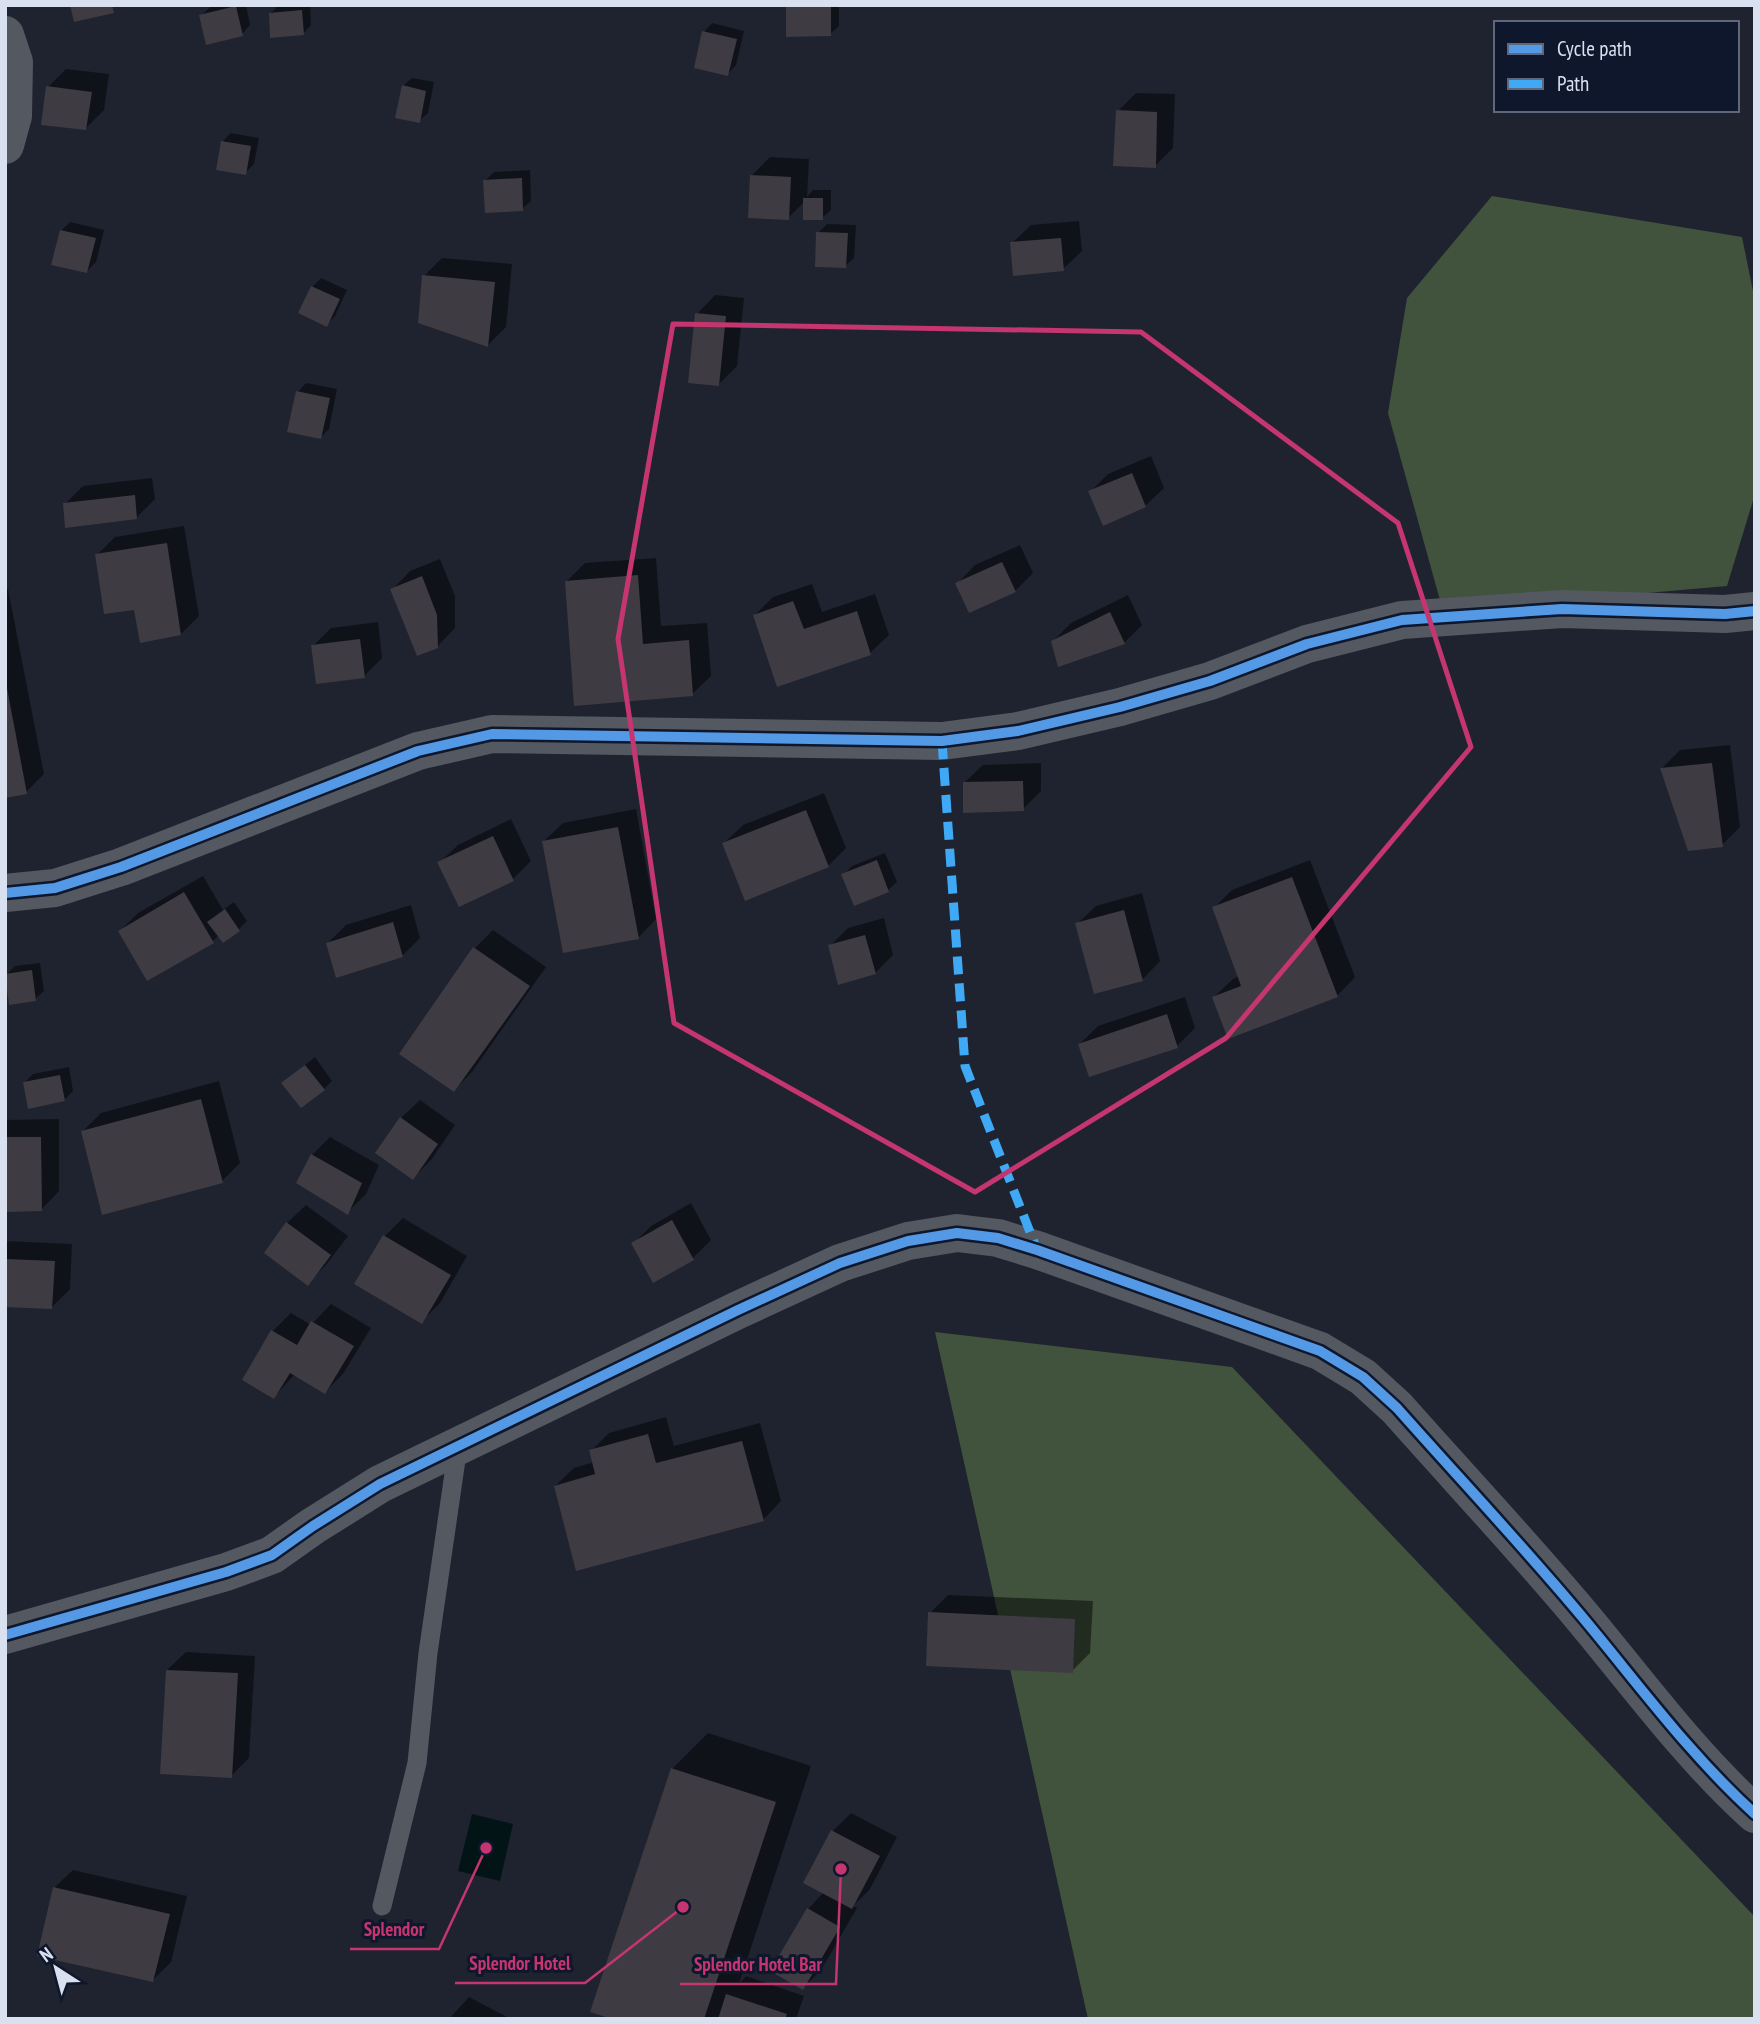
<svg xmlns="http://www.w3.org/2000/svg" width="1760" height="2024" viewBox="0 0 1760 2024" font-family="'PT Sans Narrow',sans-serif">
	<style>
		.forest { fill: #41523d }
		.water { fill: #031417 }
		.shadow { fill: #0007 }
		.building { fill: #3e3b43 }
		.lines { fill: none; stroke-linecap: round; stroke-linejoin: round }
		.lane { stroke: #545861; stroke-width: 19 }
		.street { stroke: #545861; stroke-width: 38 }
		.quiet { stroke: #3fa9f5; stroke-width: 9; stroke-dasharray: 18 9; stroke-linecap: butt }
		.cycleway-casing { stroke: #0e172c; stroke-width: 15 }
		.cycleway { stroke: #5399e6; stroke-width: 10 }
		.marked { fill: none; stroke: #c53671; stroke-width: 5; stroke-linejoin: round }
		.leader { fill: none; stroke: #c53671; stroke-width: 2.5 }
		.callout-dot { fill: #c53671; stroke: #0e172c; stroke-width: 2.5 }
		.callout-label { font-size: 19px; text-anchor: middle; font-weight: bold; fill: #c53671; stroke: #0e172c; stroke-width: 6; stroke-linejoin: round; paint-order: stroke }
	</style>
	<rect width="100%" height="100%" fill="#1e232f"/>
	<g class="forest">
		<polygon points="1492,196 1742,237 1755,301 1755,494 1727,586 1443,611 1388,413 1407,298"/>
		<polygon points="935,1332 1232,1367 1755,1917 1755,2019 1088,2019"/>
	</g>
	<polygon class="water" points="472,1814 513,1824 500,1881 458,1871"/>
	<g class="shadow">
		<polygon points="217,5 246,5 250,25 242,34 201,16 210,7"/>
		<polygon points="279,5 310,5 311,25 303,34 270,14"/>
		<polygon points="788,5 839,5 839,26 830,34"/>
		<polygon points="712,23 744,31 736,65 728,74 704,32"/>
		<polygon points="66,69 109,74 104,110 86,128 48,87"/>
		<polygon points="412,78 434,82 428,113 419,121 403,86"/>
		<polygon points="1136,93 1175,94 1173,148 1155,166 1118,111"/>
		<polygon points="231,133 259,138 254,164 245,173 223,141"/>
		<polygon points="770,157 809,159 807,197 813,190 831,190 831,210 822,218 805,201 788,218 752,175"/>
		<polygon points="530,170 531,201 522,209 485,181 494,172"/>
		<polygon points="1079,221 1082,251 1063,269 1012,243 1031,225"/>
		<polygon points="70,222 104,230 96,262 87,271 61,231"/>
		<polygon points="827,224 856,225 854,258 845,266 818,233"/>
		<polygon points="442,258 512,264 506,327 488,345 424,276"/>
		<polygon points="321,278 347,290 335,316 327,325 312,287"/>
		<polygon points="715,295 744,298 737,366 719,384 697,314"/>
		<polygon points="306,383 337,389 329,429 320,438 298,392"/>
		<polygon points="1151,456 1164,488 1145,506 1090,492 1108,474"/>
		<polygon points="152,478 155,499 136,518 65,504 83,486"/>
		<polygon points="184,526 199,616 181,634 136,608 97,555 115,537"/>
		<polygon points="1020,545 1033,573 1015,591 957,584 975,565"/>
		<polygon points="656,558 661,626 707,623 711,676 692,694 567,581 585,563"/>
		<polygon points="440,559 455,596 455,628 437,647 392,590 410,571"/>
		<polygon points="812,584 822,612 875,594 889,635 870,653 778,684 755,615 773,597"/>
		<polygon points="5,589 8,589 44,774 26,792 5,796"/>
		<polygon points="1128,595 1142,625 1124,643 1053,641 1071,623"/>
		<polygon points="378,622 382,658 364,676 313,646 331,628"/>
		<polygon points="1730,745 1740,827 1722,845 1662,768 1680,750"/>
		<polygon points="1041,763 1041,791 1023,809 964,783 983,765"/>
		<polygon points="824,793 846,848 828,866 724,843 743,825"/>
		<polygon points="636,809 656,919 638,938 544,841 563,823"/>
		<polygon points="511,819 531,861 513,879 439,863 458,845"/>
		<polygon points="885,853 897,882 888,890 843,875 852,866"/>
		<polygon points="1310,860 1355,977 1337,996 1214,997 1233,979 1239,976 1214,908 1232,890"/>
		<polygon points="203,876 223,910 234,902 247,921 239,929 219,935 213,941 120,931 138,913"/>
		<polygon points="1142,893 1160,961 1142,980 1077,924 1096,906"/>
		<polygon points="411,905 420,938 402,956 328,943 346,925"/>
		<polygon points="884,918 893,955 875,973 830,946 848,928"/>
		<polygon points="493,930 546,967 472,1072 454,1090 401,1053 475,948"/>
		<polygon points="40,963 44,991 35,999 6,975 15,966"/>
		<polygon points="1185,997 1195,1028 1177,1046 1080,1044 1098,1026"/>
		<polygon points="315,1057 332,1081 324,1089 283,1083"/>
		<polygon points="69,1067 73,1091 64,1100 24,1083 33,1074"/>
		<polygon points="219,1081 240,1163 222,1181 83,1131 101,1113"/>
		<polygon points="420,1100 455,1125 431,1160 413,1178 401,1118"/>
		<polygon points="59,1119 59,1191 41,1210 5,1210 5,1120"/>
		<polygon points="330,1137 379,1165 366,1194 348,1212 312,1155"/>
		<polygon points="691,1203 711,1240 693,1258 633,1244 651,1226"/>
		<polygon points="306,1205 348,1236 326,1265 307,1284 287,1223"/>
		<polygon points="403,1218 467,1256 440,1303 421,1322 356,1283 385,1236"/>
		<polygon points="5,1241 72,1244 70,1289 52,1307 5,1306"/>
		<polygon points="331,1304 371,1328 343,1374 325,1392 295,1374 274,1397 273,1331 291,1313 311,1325"/>
		<polygon points="666,1417 674,1446 760,1423 781,1501 763,1520 555,1486 574,1468 594,1462 591,1451 609,1433"/>
		<polygon points="948,1595 1093,1601 1090,1653 1072,1671 930,1613"/>
		<polygon points="186,1652 255,1656 249,1758 231,1776 167,1670"/>
		<polygon points="708,1733 811,1766 739,1984 746,1976 804,1996 796,2019 618,2019 672,1769"/>
		<polygon points="851,1813 897,1837 870,1889 853,1906 857,1908 821,1970 803,1988 808,1909 824,1892 805,1882 833,1831"/>
		<polygon points="73,1870 187,1896 171,1962 153,1980 54,1888"/>
		<polygon points="469,1997 511,2019 449,2019"/>
	</g>
	<g class="building">
		<polygon points="70,5 112,5 114,13 74,22"/>
		<polygon points="786,5 831,5 831,36 786,37"/>
		<polygon points="236,6 243,36 206,45 199,15"/>
		<polygon points="302,10 304,35 270,38 269,13"/>
		<polygon points="702,31 737,39 728,76 694,68"/>
		<polygon points="402,85 426,91 420,123 395,118"/>
		<polygon points="46,86 92,92 86,130 41,125"/>
		<polygon points="1116,110 1157,112 1156,168 1113,166"/>
		<polygon points="221,141 251,146 246,175 216,170"/>
		<polygon points="750,175 791,177 789,220 748,218"/>
		<polygon points="522,178 523,211 485,213 483,180"/>
		<rect x="803" y="198" width="20" height="22"/>
		<polygon points="60,230 96,238 87,273 51,265"/>
		<polygon points="816,232 848,233 846,268 815,267"/>
		<polygon points="1061,238 1064,271 1013,276 1010,242"/>
		<polygon points="422,275 495,282 488,347 418,323"/>
		<polygon points="311,286 340,299 327,327 298,313"/>
		<polygon points="695,313 726,316 719,386 688,383"/>
		<polygon points="296,391 330,398 321,439 287,432"/>
		<polygon points="1132,473 1146,507 1103,526 1088,491"/>
		<polygon points="135,495 137,519 65,528 63,503"/>
		<polygon points="167,543 181,635 140,643 134,610 104,614 95,554"/>
		<polygon points="1002,562 1016,592 969,613 955,583"/>
		<polygon points="638,575 643,644 689,640 693,696 574,706 565,581"/>
		<polygon points="422,576 437,615 438,648 417,656 390,589"/>
		<polygon points="793,601 804,629 857,611 871,655 777,687 753,615"/>
		<polygon points="1110,612 1125,644 1058,667 1051,641"/>
		<polygon points="360,639 365,678 316,684 311,645"/>
		<polygon points="7,688 27,794 5,798 5,689"/>
		<polygon points="1712,763 1723,847 1688,851 1660,768"/>
		<polygon points="1023,781 1024,811 963,813 963,782"/>
		<polygon points="806,810 829,867 745,901 722,843"/>
		<polygon points="618,827 639,939 563,953 542,841"/>
		<polygon points="493,836 514,881 459,907 437,862"/>
		<polygon points="877,860 889,892 854,906 841,874"/>
		<polygon points="1292,877 1338,997 1228,1039 1212,997 1241,986 1212,907"/>
		<polygon points="184,892 214,943 147,981 118,931"/>
		<polygon points="225,909 240,931 223,943 207,922"/>
		<polygon points="1124,910 1143,981 1094,994 1075,923"/>
		<polygon points="393,922 403,957 336,978 326,943"/>
		<polygon points="865,935 876,974 838,985 828,945"/>
		<polygon points="473,947 530,986 454,1092 399,1054"/>
		<polygon points="32,970 36,1001 9,1005 5,974"/>
		<polygon points="1167,1014 1178,1048 1089,1077 1078,1044"/>
		<polygon points="305,1065 325,1090 301,1108 281,1083"/>
		<polygon points="60,1075 65,1101 28,1109 23,1082"/>
		<polygon points="201,1099 223,1183 102,1215 81,1131"/>
		<polygon points="400,1117 438,1144 413,1180 375,1153"/>
		<polygon points="5,1137 41,1137 42,1211 5,1212"/>
		<polygon points="311,1154 362,1183 348,1215 296,1183"/>
		<polygon points="672,1220 694,1260 653,1283 631,1243"/>
		<polygon points="286,1222 331,1255 308,1286 264,1253"/>
		<polygon points="383,1235 451,1275 422,1324 354,1284"/>
		<polygon points="5,1259 55,1261 52,1309 5,1307"/>
		<polygon points="311,1321 354,1346 325,1394 290,1373 274,1399 242,1380 271,1330 297,1345"/>
		<polygon points="648,1434 656,1463 742,1441 764,1521 576,1571 554,1486 595,1474 589,1450"/>
		<polygon points="928,1612 1075,1619 1073,1673 926,1666"/>
		<polygon points="166,1670 238,1673 232,1778 160,1774"/>
		<polygon points="671,1768 776,1802 704,2019 612,2019 590,2012"/>
		<polygon points="831,1830 880,1856 852,1909 803,1883"/>
		<polygon points="53,1887 170,1914 153,1982 37,1956"/>
		<polygon points="807,1908 840,1927 803,1990 770,1971"/>
		<polygon points="726,1994 787,2014 785,2019 718,2019"/>
	</g>
	<g class="lines">
		<polyline class="lane" points="382,1906 417,1763 428,1653 458,1446"/>
		<g class="street">
			<polyline points="5,35 14,62 13,116 5,145"/>
			<polyline points="5,893 55,888 121,867 418,751 492,734 942,741 1018,731 1120,707 1210,681 1307,644 1402,620 1562,609 1725,614 1755,611"/>
			<path d="M5,1635L226,1572L272,1555L313,1526L380,1484L738,1310L840,1263L908,1241L957,1233L998,1238L1037,1250L1320,1351L1363,1377L1397,1408C1459,1478 1524,1547 1584,1619C1639,1685 1690,1755 1755,1814"/>
		</g>
		<polyline class="quiet" points="942,741 965,1066 1037,1250"/>
		<g class="cycleway-casing">
			<g id="cycleway">
				<polyline points="5,893 55,888 121,867 418,751 492,734 942,741 1018,731 1120,707 1210,681 1307,644 1402,620 1562,609 1725,614 1755,611"/>
				<path d="M5,1635L226,1572L272,1555L313,1526L380,1484L738,1310L840,1263L908,1241L957,1233L998,1238L1037,1250L1320,1351L1363,1377L1397,1408C1459,1478 1524,1547 1584,1619C1639,1685 1690,1755 1755,1814"/>
			</g>
		</g>
		<use href="#cycleway" class="cycleway"/>
	</g>
	<path class="marked" d="M673,324L1141,332L1398,523L1471,747L1226,1038L975,1192L674,1023L618,639Z"/>
	<path class="leader" d="M486 1848L439 1949H350M683 1907L585 1983H455M841 1869L836 1984H680"/>
	<g class="callout-dot">
		<circle cx="486" cy="1848" r="7"/>
		<circle cx="683" cy="1907" r="7"/>
		<circle cx="841" cy="1869" r="7"/>
	</g>
	<g class="callout-label">
		<text x="394" y="1936">Splendor</text>
		<text x="520" y="1970">Splendor Hotel</text>
		<text x="758" y="1971">Splendor Hotel Bar</text>
	</g>
	<rect width="1760" height="2024" fill="none" stroke="#d9e0ef" stroke-width="14"/>
	<rect x="1494" y="21" width="245" height="91" fill="#0e172c" stroke="#5f677a" stroke-width="2"/>
	<rect x="1508" y="44" width="35" height="10" fill="#5399e6" stroke="#5f677a" stroke-width="2"/>
	<text x="1557" y="56" font-size="21" fill="#d9e0ef">Cycle path</text>
	<rect x="1508" y="79" width="35" height="10" fill="#3fa9f5" stroke="#5f677a" stroke-width="2"/>
	<text x="1557" y="91" font-size="21" fill="#d9e0ef">Path</text>
	<g transform="translate(56 1968) rotate(324)" stroke="#0e172c" stroke-width="5" paint-order="stroke">
	<path d="M0-5L12 26L0 18L-12 26Z" fill="#d9e0ef"/>
	<text y="-10" font-size="19" font-weight="bold" text-anchor="middle" fill="#d9e0ef">N</text>
	</g>
</svg>
